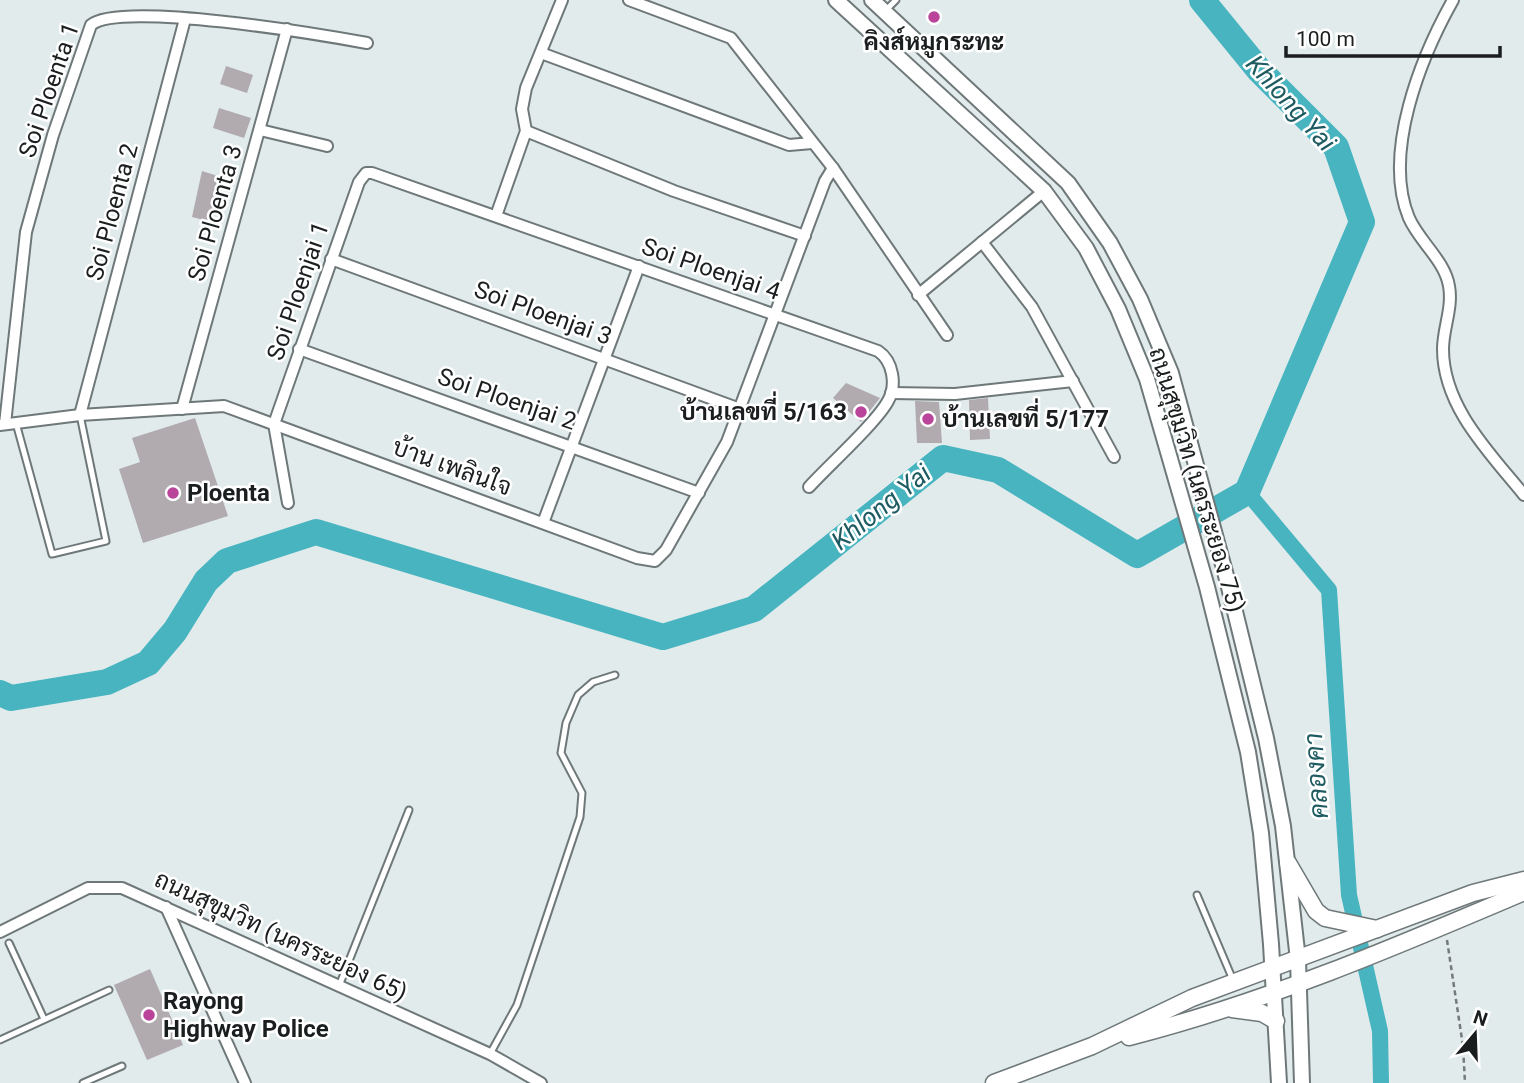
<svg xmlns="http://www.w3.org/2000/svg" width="1524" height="1083" viewBox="0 0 1524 1083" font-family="Roboto,Sarabun,sans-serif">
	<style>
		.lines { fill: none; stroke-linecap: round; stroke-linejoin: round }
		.canal { stroke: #47b4c0; stroke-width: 16 }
		.river { stroke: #47b4c0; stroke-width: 26 }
		.building { fill: #b1aaae }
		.service-casing { stroke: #6f7879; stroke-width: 9 }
		.minor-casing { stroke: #6f7879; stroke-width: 14 }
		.tertiary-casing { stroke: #6f7879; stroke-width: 18 }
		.secondary-casing { stroke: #6f7879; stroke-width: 19 }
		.path { stroke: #747a7b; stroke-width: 2.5; stroke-dasharray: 5 3.5; stroke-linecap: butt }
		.service { stroke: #fff; stroke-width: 5 }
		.minor { stroke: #fff; stroke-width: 10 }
		.tertiary { stroke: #fff; stroke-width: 14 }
		.secondary { stroke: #fff; stroke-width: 16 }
		.poi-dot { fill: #bb449b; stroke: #fff; stroke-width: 2.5 }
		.labels { text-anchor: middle; stroke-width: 5; stroke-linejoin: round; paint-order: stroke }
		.poi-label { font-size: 24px; font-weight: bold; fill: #1b1e1f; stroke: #fff; text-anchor: start }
		.street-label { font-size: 24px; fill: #1b1e1f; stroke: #fff }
		.water-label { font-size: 26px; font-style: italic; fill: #1e5b61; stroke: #fff }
	</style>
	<rect width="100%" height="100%" fill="#e1ebec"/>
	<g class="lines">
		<polyline class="canal" points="1247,492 1329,590 1349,895 1380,1031 1381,1083"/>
		<polyline class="river" points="0,693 11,698 107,682 148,663 175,631 206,581 227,561 316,532 663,637 754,609 943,458 998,470 1137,555 1247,492 1362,222 1336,147 1259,70 1202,0"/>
	</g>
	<g class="building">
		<polygon points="226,66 253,75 247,93 220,84"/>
		<polygon points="219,108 251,118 244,138 213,128"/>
		<polygon points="202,171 224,178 211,222 192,217"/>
		<polygon points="846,383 880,398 861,422 833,398"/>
		<polygon points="988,398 990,439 970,440 969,400"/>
		<polygon points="915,401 939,402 942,443 917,443"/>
		<polygon points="195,418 228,516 143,543 119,469 140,462 132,438"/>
		<polygon points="150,969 183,1045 147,1060 114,985"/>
	</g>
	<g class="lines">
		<g class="service-casing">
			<g id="service">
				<polyline points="885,11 896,0"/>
				<polyline points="16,423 52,554 106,541 80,415"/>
				<polyline points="1197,895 1233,980"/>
				<polyline points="9,943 44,1019"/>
				<polyline points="339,986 409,810"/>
				<polyline points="0,1040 109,990"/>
				<polyline points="490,1054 517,1005 580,817 582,793 561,753 566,723 578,695 593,682 615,675"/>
				<polyline points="83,1083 122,1066"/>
			</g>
		</g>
		<g class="minor-casing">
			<g id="minor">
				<polyline points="629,0 731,38 833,168 947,335"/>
				<path d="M1453,0C1421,57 1382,153 1409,218C1419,241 1445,261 1449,286C1453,308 1443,328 1443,349C1443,407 1490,453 1524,495"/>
				<polyline points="541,53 789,145 812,143"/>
				<polyline points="260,130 327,146"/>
				<polyline points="526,131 674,191 805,236"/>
				<polyline points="496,216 526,131 522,109 526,88 562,0"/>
				<polyline points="982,242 1032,307 1114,457"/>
				<polyline points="331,259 740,409"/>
				<polyline points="918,295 1044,191"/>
				<polyline points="299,349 699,493"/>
				<polyline points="891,393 955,394 1073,381"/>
				<polyline points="182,409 287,29"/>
				<polyline points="80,415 185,19"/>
				<path d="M5,424L26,232L53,135L91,25C119,0 323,35 367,43"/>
				<polyline points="0,425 80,415 224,406 637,558 655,561 666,550 727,442 825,181 833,168"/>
				<path d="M288,503L274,424L359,182L366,173H372L878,351C893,361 897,385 888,401C876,423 828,466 809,487"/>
				<polyline points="543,523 639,266"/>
				<polyline points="166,907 245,1083"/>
				<polyline points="0,932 88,888 122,888 490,1054 541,1083"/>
			</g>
		</g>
		<g class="tertiary-casing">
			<g id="tertiary">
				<polyline points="836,0 1044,191 1086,248 1118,309 1147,379 1207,587 1248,752 1261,833 1271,944 1279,1083"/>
				<polyline points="872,0 1068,183 1110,243 1140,299 1171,373 1228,583 1266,738 1283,826 1298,960 1302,1083"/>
			</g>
		</g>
		<g class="secondary-casing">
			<g id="secondary">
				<polyline points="1288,863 1316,911 1325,918 1377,929"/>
				<polyline points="1232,1009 1262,1013 1276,1021"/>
				<path d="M1129,1037C1266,1002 1395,947 1524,892"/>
				<polyline points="994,1083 1092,1046 1192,998 1473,893 1524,880"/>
			</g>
		</g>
		<polyline class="path" points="1447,940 1463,1046 1465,1083"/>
		<use href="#service" class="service"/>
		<use href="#minor" class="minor"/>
		<use href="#tertiary" class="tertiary"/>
		<use href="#secondary" class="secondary"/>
	</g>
	<g class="poi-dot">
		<circle cx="934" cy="17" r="7"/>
		<circle cx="861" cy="412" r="7"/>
		<circle cx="928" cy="419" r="7"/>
		<circle cx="173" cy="493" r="7"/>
		<circle cx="149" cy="1015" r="7"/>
	</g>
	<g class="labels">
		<g class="poi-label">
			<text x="934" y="50" text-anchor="middle">คิงส์หมูกระทะ</text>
			<text x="847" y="420" text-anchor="end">บ้านเลขที่ 5/163</text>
			<text x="942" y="427">บ้านเลขที่ 5/177</text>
			<text x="187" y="501">Ploenta</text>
			<text x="163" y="1009">Rayong<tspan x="163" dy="28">Highway Police</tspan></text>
		</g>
		<g class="street-label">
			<text transform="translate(49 90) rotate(-71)" y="8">Soi Ploenta 1</text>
			<text transform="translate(112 212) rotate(-75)" y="8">Soi Ploenta 2</text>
			<text transform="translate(215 213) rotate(-74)" y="8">Soi Ploenta 3</text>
			<text transform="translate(711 269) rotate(19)" y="8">Soi Ploenjai 4</text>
			<text transform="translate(298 291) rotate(-71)" y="8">Soi Ploenjai 1</text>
			<text transform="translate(543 313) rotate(20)" y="8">Soi Ploenjai 3</text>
			<text transform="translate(507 399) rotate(19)" y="8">Soi Ploenjai 2</text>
			<text transform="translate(452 467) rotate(20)" y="8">บ้าน เพลินใจ</text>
			<text transform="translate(1197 480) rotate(73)" y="8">ถนนสุขุมวิท (นครระยอง 75)</text>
			<text transform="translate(281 936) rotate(25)" y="8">ถนนสุขุมวิท (นครระยอง 65)</text>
		</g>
		<g class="water-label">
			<text transform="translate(1291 103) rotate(48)" y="9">Khlong Yai</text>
			<text transform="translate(881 507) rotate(-39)" y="9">Khlong Yai</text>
			<text transform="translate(1316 776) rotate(-94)" y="9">คลองคา</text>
		</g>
	</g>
	<g transform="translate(1475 1034) rotate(19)" stroke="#ffffff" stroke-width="5" paint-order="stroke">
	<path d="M0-5L12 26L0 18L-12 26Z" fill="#1b1e1f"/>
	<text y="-10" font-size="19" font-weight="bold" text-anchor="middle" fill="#1b1e1f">N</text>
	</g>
	<path d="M1286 46v10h214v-10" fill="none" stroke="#1b1e1f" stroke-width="3.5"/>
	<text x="1296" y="46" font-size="21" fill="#1b1e1f" stroke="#ffffff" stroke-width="5" paint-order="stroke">100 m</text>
</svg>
